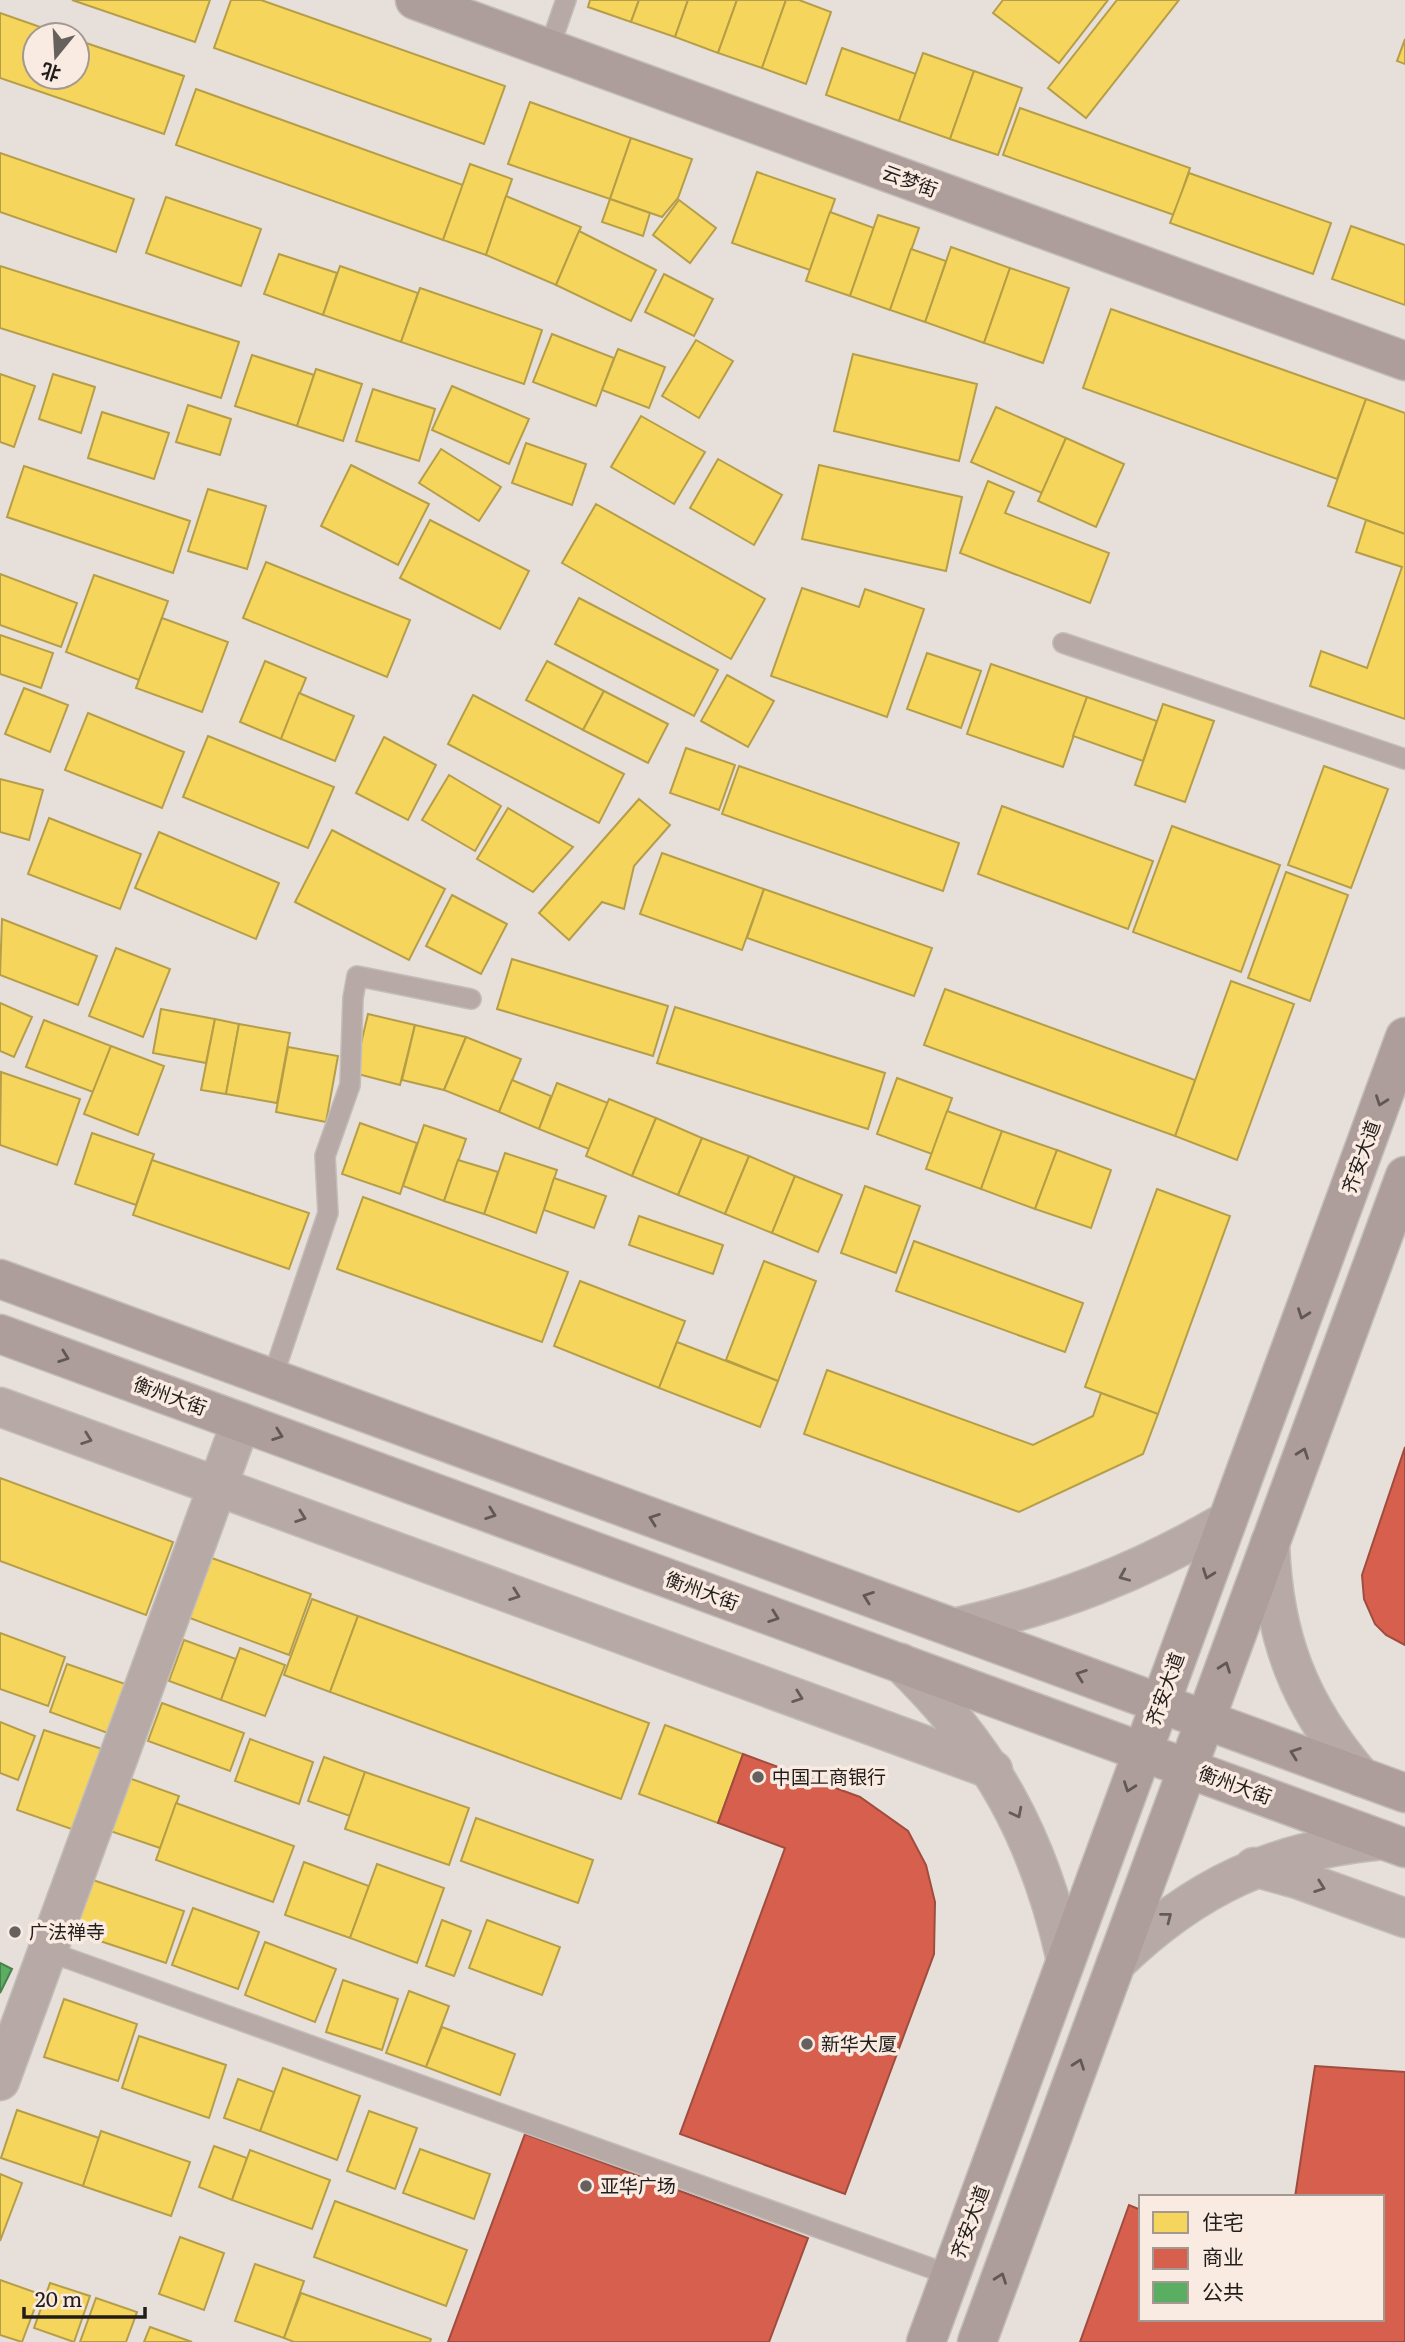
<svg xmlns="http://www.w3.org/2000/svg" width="1405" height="2342" viewBox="0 0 1405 2342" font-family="Literata,'Noto Sans SC',serif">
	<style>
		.homes { fill: #f6d55c; stroke: #b69e48; stroke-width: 2 }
		.shops { fill: #d6604d; stroke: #a04c3e; stroke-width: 2 }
		.public { fill: #5aae61; stroke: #49824c; stroke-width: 2 }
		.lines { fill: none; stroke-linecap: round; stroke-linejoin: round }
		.lane-casing { stroke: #c3bdb8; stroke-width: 22 }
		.street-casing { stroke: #c3bdb8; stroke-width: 41 }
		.secondary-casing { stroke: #c3bdb8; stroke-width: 41 }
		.lane { stroke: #b7a9a6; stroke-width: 19 }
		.street { stroke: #b7a9a6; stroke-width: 38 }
		.secondary { stroke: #ad9e9b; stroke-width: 38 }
		.oneway { stroke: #615754 }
		.oneway2 { stroke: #655c59 }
		.poi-dot { fill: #67615d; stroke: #f9ebe2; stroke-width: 2.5 }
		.labels { text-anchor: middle; stroke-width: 7; stroke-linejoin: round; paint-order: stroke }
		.street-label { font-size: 19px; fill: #221d1a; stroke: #f9ebe2 }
		.poi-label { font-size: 19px; fill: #221d1a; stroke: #f9ebe2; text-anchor: start }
	</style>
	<rect width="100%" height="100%" fill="#e7dfda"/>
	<g class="homes">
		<polygon points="72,0 210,0 195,42"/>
		<polygon points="231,0 261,0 505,86 484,144 214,48"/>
		<polygon points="590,0 639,0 631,22 588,7"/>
		<polygon points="639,0 688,0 675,37 631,22"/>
		<polygon points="688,0 737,0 718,53 675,37"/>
		<polygon points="737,0 786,0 762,68 718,53"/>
		<polygon points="786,0 799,0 831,12 806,84 762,68"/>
		<polygon points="1003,0 1108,0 1059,63 993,13"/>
		<polygon points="1117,0 1179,0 1086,118 1048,88"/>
		<polygon points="0,13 63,35 35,35 35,77 77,77 77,40 184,76 164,134 0,78"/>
		<polygon points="1405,39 1405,64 1397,61"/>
		<polygon points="842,48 916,74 899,121 826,95"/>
		<polygon points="923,53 974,71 950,139 899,121"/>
		<polygon points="974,71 1022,88 998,155 950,139"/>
		<polygon points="196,89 463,185 443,240 176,145"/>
		<polygon points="530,102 631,138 610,199 508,164"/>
		<polygon points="1020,108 1190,168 1174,215 1003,155"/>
		<polygon points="631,138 692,159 678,198 662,217 610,199"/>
		<polygon points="0,153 134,199 116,252 0,212"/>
		<polygon points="470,164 512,179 486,255 443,240"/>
		<polygon points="757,172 835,199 810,270 732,243"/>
		<polygon points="1189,173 1331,223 1313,274 1170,223"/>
		<polygon points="506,196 581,227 556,285 486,255"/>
		<polygon points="166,197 261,229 241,286 146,253"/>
		<polygon points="610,199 650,213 643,236 602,222"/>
		<polygon points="679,200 716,228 690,263 653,235"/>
		<polygon points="830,212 874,228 850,296 806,281"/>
		<polygon points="878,215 919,228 890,310 850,296"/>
		<polygon points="1351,226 1405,245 1405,305 1332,279"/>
		<polygon points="579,231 656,270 631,321 556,285"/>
		<polygon points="951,247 1010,268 984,343 925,322"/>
		<polygon points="911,249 946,261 925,322 890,310"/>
		<polygon points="279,254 337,273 323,315 264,294"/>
		<polygon points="0,266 239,342 221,398 0,328"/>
		<polygon points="340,266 418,293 401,342 323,315"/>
		<polygon points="1010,268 1069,288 1043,363 984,343"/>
		<polygon points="664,274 713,299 694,336 645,312"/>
		<polygon points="420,288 542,330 524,384 401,342"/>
		<polygon points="1111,309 1366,399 1337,479 1083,388"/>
		<polygon points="552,334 614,358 596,406 533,382"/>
		<polygon points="696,340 733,361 699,418 662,396"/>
		<polygon points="618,349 665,367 649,408 602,390"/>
		<polygon points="853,354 977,384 959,461 834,431"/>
		<polygon points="252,355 314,375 297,426 235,406"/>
		<polygon points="316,369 362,384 343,441 297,426"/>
		<polygon points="0,374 35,386 14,447 0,442"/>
		<polygon points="53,374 95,387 81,433 39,419"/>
		<polygon points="452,386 529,419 509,464 432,430"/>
		<polygon points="373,389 435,409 419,461 356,441"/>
		<polygon points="1366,399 1405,413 1405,534 1328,506"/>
		<polygon points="188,405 231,419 220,455 176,442"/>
		<polygon points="996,407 1066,438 1042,493 971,462"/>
		<polygon points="102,412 169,433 154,479 88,458"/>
		<polygon points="641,416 705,452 674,504 611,467"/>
		<polygon points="1066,438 1124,464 1096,527 1038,501"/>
		<polygon points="526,443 586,464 572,505 512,483"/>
		<polygon points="441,449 501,487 479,521 419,483"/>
		<polygon points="718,459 782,495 754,545 690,508"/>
		<polygon points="351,465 429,504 398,565 321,526"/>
		<polygon points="819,465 962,497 946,571 802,539"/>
		<polygon points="24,466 190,521 173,573 7,517"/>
		<polygon points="988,481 1014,492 1005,513 1109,553 1090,603 960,553"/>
		<polygon points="208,489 266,506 247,569 188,551"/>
		<polygon points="596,504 765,599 731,659 562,563"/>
		<polygon points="430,520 529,571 500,629 400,578"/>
		<polygon points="1366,520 1405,534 1405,719 1310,686 1321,651 1367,668 1402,567 1356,552"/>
		<polygon points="266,562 410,620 387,677 243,618"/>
		<polygon points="0,574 77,603 61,647 0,625"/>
		<polygon points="94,575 168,601 139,680 66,652"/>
		<polygon points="802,588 859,607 865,589 924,609 887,717 771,676"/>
		<polygon points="579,598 718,670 694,716 555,644"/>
		<polygon points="162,618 228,642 202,712 136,688"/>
		<polygon points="0,635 53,653 41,688 0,674"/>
		<polygon points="927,653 981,671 961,728 907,709"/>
		<polygon points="265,661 306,678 281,739 240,722"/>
		<polygon points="547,661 604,691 583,730 526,700"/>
		<polygon points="991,664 1087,697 1063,767 967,734"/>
		<polygon points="727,675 774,701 748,747 701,721"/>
		<polygon points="24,688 68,705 50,752 5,734"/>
		<polygon points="604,691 668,724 648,763 583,730"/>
		<polygon points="299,693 354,716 335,761 281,739"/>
		<polygon points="473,695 624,774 599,823 448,744"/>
		<polygon points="1087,697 1157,721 1143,761 1073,736"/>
		<polygon points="1163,704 1214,721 1185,802 1135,785"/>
		<polygon points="88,713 184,752 162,808 65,770"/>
		<polygon points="208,736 334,787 308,848 183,797"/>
		<polygon points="384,737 436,765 408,820 356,793"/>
		<polygon points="686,748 735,765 719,810 670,793"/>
		<polygon points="739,766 959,843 943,891 722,814"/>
		<polygon points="1324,766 1388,789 1351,888 1288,865"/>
		<polygon points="449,775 501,806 475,851 422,820"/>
		<polygon points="0,779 43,790 29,840 0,832"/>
		<polygon points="639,799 670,825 634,866 624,909 602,902 569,940 539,913"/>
		<polygon points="1002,806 1153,861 1128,929 978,874"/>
		<polygon points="508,808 573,847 533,892 477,859"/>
		<polygon points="49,818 141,854 120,909 28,874"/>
		<polygon points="1172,826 1280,865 1241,972 1133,932"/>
		<polygon points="332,830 445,889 409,960 295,902"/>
		<polygon points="159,832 279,883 256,939 135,888"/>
		<polygon points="662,853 764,889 742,950 640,914"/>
		<polygon points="1286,872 1348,895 1310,1001 1248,978"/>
		<polygon points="764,889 932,948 914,996 747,938"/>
		<polygon points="452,895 507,924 481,974 426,946"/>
		<polygon points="2,919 97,956 78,1005 0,975"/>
		<polygon points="116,948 170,969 143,1037 89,1016"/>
		<polygon points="512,959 668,1006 653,1056 497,1009"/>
		<polygon points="1231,981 1294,1004 1237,1160 1175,1136"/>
		<polygon points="945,989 1195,1080 1175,1136 924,1045"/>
		<polygon points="0,1003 32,1017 14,1057 0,1051"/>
		<polygon points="675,1007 885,1073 868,1129 657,1063"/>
		<polygon points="161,1009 215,1019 206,1063 153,1053"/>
		<polygon points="368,1014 415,1025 400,1085 354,1073"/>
		<polygon points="215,1019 239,1024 226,1094 201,1090"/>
		<polygon points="44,1020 111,1046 93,1092 26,1067"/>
		<polygon points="239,1024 290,1033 277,1103 226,1094"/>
		<polygon points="415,1025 466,1037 444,1090 402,1080"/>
		<polygon points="466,1037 521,1059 499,1112 444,1090"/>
		<polygon points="111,1046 164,1066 138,1135 84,1114"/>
		<polygon points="288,1047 338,1056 326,1122 276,1112"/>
		<polygon points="1,1072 80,1099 57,1165 0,1145"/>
		<polygon points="897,1078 952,1098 932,1154 877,1134"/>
		<polygon points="512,1080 551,1096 539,1129 499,1112"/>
		<polygon points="557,1083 608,1103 589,1149 539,1129"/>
		<polygon points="609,1099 656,1118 632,1176 586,1156"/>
		<polygon points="947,1111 1002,1131 981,1189 926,1169"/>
		<polygon points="656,1118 702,1138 678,1195 632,1176"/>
		<polygon points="360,1123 417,1143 400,1194 342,1174"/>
		<polygon points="424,1125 466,1139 444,1201 403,1186"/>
		<polygon points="1002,1131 1057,1150 1035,1209 981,1189"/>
		<polygon points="92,1133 154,1154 136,1205 75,1184"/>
		<polygon points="702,1138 749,1156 725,1214 678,1195"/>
		<polygon points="1057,1150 1111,1170 1091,1228 1035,1209"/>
		<polygon points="505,1153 557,1170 536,1233 484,1214"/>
		<polygon points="749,1156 795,1176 772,1233 725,1214"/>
		<polygon points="152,1160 309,1213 289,1269 133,1215"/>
		<polygon points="458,1160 498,1172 484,1214 444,1201"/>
		<polygon points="795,1176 842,1195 818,1252 772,1233"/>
		<polygon points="554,1178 606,1196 594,1228 544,1210"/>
		<polygon points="865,1186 920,1206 896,1273 841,1253"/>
		<polygon points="1157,1189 1230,1216 1158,1414 1085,1387"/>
		<polygon points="363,1197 568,1272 542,1342 337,1269"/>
		<polygon points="639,1216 723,1245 713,1274 629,1245"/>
		<polygon points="914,1241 1083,1303 1065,1352 896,1291"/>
		<polygon points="764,1261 816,1281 778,1381 726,1360"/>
		<polygon points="580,1281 685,1321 659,1388 554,1346"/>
		<polygon points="677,1342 778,1381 760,1427 659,1388"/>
		<polygon points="827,1370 1033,1445 1093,1416 1101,1393 1158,1414 1143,1454 1019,1512 804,1434"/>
		<polygon points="0,1478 173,1542 146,1615 0,1561"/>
		<polygon points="209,1557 311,1594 289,1655 187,1617"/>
		<polygon points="312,1599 358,1616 330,1692 284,1675"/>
		<polygon points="358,1616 649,1723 621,1799 330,1692"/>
		<polygon points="0,1633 65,1657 48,1706 0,1689"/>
		<polygon points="184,1640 236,1659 221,1700 169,1681"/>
		<polygon points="240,1648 285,1665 265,1716 221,1700"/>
		<polygon points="67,1664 134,1687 116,1736 50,1712"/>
		<polygon points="162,1703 244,1733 230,1771 148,1741"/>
		<polygon points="0,1722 35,1736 18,1780 0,1773"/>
		<polygon points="665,1725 743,1754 718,1823 639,1794"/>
		<polygon points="44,1730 111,1752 83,1833 17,1810"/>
		<polygon points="250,1739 313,1762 299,1804 235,1781"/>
		<polygon points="324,1757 365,1772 350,1816 308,1801"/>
		<polygon points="365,1772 469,1808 449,1865 345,1829"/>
		<polygon points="129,1778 179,1796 160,1848 110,1831"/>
		<polygon points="176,1803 294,1846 273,1902 156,1860"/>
		<polygon points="476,1818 593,1860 578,1903 461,1861"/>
		<polygon points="304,1862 369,1886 350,1938 285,1915"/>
		<polygon points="377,1864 444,1888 417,1963 350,1938"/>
		<polygon points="90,1879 184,1911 166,1963 73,1932"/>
		<polygon points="193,1908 259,1932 238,1989 172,1965"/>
		<polygon points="442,1920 471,1931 454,1976 426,1966"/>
		<polygon points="487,1920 560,1947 542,1995 469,1968"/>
		<polygon points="265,1942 336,1969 315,2022 245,1995"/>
		<polygon points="343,1980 398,1999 382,2050 326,2032"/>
		<polygon points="409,1991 449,2006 426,2067 386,2053"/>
		<polygon points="64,1999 137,2024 118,2081 44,2057"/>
		<polygon points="442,2027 515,2054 500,2095 426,2067"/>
		<polygon points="139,2036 226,2065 209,2118 122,2088"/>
		<polygon points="283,2068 360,2096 337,2160 260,2131"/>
		<polygon points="238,2079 274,2092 260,2131 224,2118"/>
		<polygon points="17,2110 99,2138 83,2186 1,2158"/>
		<polygon points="369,2111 417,2128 395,2189 347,2171"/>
		<polygon points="101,2131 190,2162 171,2216 83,2186"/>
		<polygon points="214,2146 247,2158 232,2200 199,2187"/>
		<polygon points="420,2149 490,2174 474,2219 403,2193"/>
		<polygon points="250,2150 330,2180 312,2229 232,2200"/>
		<polygon points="0,2174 22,2183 0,2241"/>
		<polygon points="335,2201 467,2250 446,2306 314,2257"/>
		<polygon points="180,2237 224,2253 204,2310 159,2294"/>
		<polygon points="255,2264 304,2281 284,2338 235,2321"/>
		<polygon points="0,2280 40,2294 22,2342 0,2335"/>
		<polygon points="50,2283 90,2296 74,2342 34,2328"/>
		<polygon points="301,2293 431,2339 430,2342 294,2342 284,2338"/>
		<polygon points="96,2298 137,2312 126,2342 80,2342"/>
		<polygon points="150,2327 192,2342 144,2342"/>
	</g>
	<g class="shops">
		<polygon points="1405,1447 1405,1645 1386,1635 1375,1624 1364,1599 1362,1575"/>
		<polygon points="743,1754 860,1797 908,1831 926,1865 935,1902 934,1954 845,2194 680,2134 785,1848 718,1823"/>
		<polygon points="1315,2066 1405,2072 1405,2342 1080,2342 1129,2205 1141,2210 1141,2319 1382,2319 1382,2197 1295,2197"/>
		<polygon points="525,2134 808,2238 769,2342 448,2342"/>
	</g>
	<polygon class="public" points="0,1963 12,1969 0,1993"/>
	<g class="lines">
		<g class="lane-casing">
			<g id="lane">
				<polyline points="549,49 566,0"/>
				<polyline points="1063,643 1405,759"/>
				<polyline points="272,1379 328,1213 325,1156 350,1085 353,998 357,976 471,999"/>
				<polyline points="47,1951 950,2275"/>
			</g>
		</g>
		<g class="street-casing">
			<g id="street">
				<polyline points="0,1407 993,1770"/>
				<path d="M1270,1543C1273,1638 1300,1706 1361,1777"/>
				<path d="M954,1628C1055,1605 1138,1573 1227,1521"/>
				<path d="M901,1663C991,1750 1039,1838 1066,1960"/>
				<polyline points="1254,1867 1297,1879 1405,1918"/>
				<path d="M1116,1963C1195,1886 1274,1850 1383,1840"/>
				<polyline points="0,2081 241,1422"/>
			</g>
		</g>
		<g class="secondary-casing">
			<g id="secondary">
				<polyline points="415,0 1405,361"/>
				<polyline points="0,1279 1405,1793"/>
				<polyline points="0,1334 1405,1848"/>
				<polyline points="926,2342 1405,1037"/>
				<polyline points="977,2342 1405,1176"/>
			</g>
		</g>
		<use href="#lane" class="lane"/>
		<use href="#street" class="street"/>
		<use href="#secondary" class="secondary"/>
	</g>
	<defs><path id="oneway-chevron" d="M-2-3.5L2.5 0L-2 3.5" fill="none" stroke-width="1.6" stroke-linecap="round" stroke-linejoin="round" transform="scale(1.75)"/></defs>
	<g class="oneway">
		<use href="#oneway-chevron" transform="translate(1381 1101) rotate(110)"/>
		<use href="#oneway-chevron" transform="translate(1303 1314) rotate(110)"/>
		<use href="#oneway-chevron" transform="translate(64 1357) rotate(20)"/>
		<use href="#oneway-chevron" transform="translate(278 1435) rotate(20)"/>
		<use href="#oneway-chevron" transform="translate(1303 1453) rotate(-70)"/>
		<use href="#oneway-chevron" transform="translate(491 1514) rotate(20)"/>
		<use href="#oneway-chevron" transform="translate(654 1519) rotate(-160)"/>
		<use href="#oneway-chevron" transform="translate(1208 1574) rotate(110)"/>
		<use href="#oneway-chevron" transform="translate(868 1597) rotate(-160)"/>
		<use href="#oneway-chevron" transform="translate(774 1617) rotate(20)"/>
		<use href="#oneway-chevron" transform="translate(1225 1667) rotate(-70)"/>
		<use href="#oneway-chevron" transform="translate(1081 1675) rotate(-160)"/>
		<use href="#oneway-chevron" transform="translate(1295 1753) rotate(-160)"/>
		<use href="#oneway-chevron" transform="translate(1129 1787) rotate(110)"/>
		<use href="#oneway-chevron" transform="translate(1079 2064) rotate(-70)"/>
		<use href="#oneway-chevron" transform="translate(1001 2278) rotate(-70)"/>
	</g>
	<g class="oneway2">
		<use href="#oneway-chevron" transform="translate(87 1439) rotate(20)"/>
		<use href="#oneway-chevron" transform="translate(301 1517) rotate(20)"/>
		<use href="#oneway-chevron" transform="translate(1124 1576) rotate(157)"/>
		<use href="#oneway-chevron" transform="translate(515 1595) rotate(20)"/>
		<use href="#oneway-chevron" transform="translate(798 1697) rotate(20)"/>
		<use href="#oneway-chevron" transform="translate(1017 1813) rotate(63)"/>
		<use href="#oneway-chevron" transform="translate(1320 1887) rotate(20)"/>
		<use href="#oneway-chevron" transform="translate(1167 1917) rotate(-38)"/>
	</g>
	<g class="poi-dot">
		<circle cx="758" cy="1777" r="7"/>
		<circle cx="15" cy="1932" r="7"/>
		<circle cx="807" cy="2044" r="7"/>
		<circle cx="586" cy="2186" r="7"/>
	</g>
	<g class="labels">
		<g class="street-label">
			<text transform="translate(910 181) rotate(20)" y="7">云梦街</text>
			<text transform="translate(1361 1157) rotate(-70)" y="7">齐安大道</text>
			<text transform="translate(170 1396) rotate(20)" y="7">衡州大街</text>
			<text transform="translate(702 1591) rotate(20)" y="7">衡州大街</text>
			<text transform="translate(1165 1689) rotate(-70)" y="7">齐安大道</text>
			<text transform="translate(1235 1785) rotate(20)" y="7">衡州大街</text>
			<text transform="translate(970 2222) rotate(-70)" y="7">齐安大道</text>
		</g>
		<g class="poi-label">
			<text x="772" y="1784">中国工商银行</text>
			<text x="29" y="1939">广法禅寺</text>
			<text x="821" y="2051">新华大厦</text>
			<text x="600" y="2193">亚华广场</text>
		</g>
	</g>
	<rect x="1139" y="2195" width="245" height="126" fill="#f9ebe2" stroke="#a39992" stroke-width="2"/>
	<rect x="1153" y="2212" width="35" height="21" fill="#f6d55c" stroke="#a39992" stroke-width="2"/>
	<text x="1202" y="2230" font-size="21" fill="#221d1a">住宅</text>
	<rect x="1153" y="2248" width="35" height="21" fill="#d6604d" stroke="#a39992" stroke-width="2"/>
	<text x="1202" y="2265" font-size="21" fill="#221d1a">商业</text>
	<rect x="1153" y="2282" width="35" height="21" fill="#5aae61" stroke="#a39992" stroke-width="2"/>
	<text x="1202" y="2300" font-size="21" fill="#221d1a">公共</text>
	<g transform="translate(56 56) rotate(198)"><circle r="33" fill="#f9ebe2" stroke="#a39992" stroke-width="2"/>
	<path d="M0-5L12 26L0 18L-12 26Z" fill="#67615d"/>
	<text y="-10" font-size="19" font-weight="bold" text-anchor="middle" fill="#221d1a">北</text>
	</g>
	<path d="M24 2307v10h121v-10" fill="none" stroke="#221d1a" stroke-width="3.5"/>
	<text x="35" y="2307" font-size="21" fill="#221d1a" stroke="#f9ebe2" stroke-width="5" paint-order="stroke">20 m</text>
</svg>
